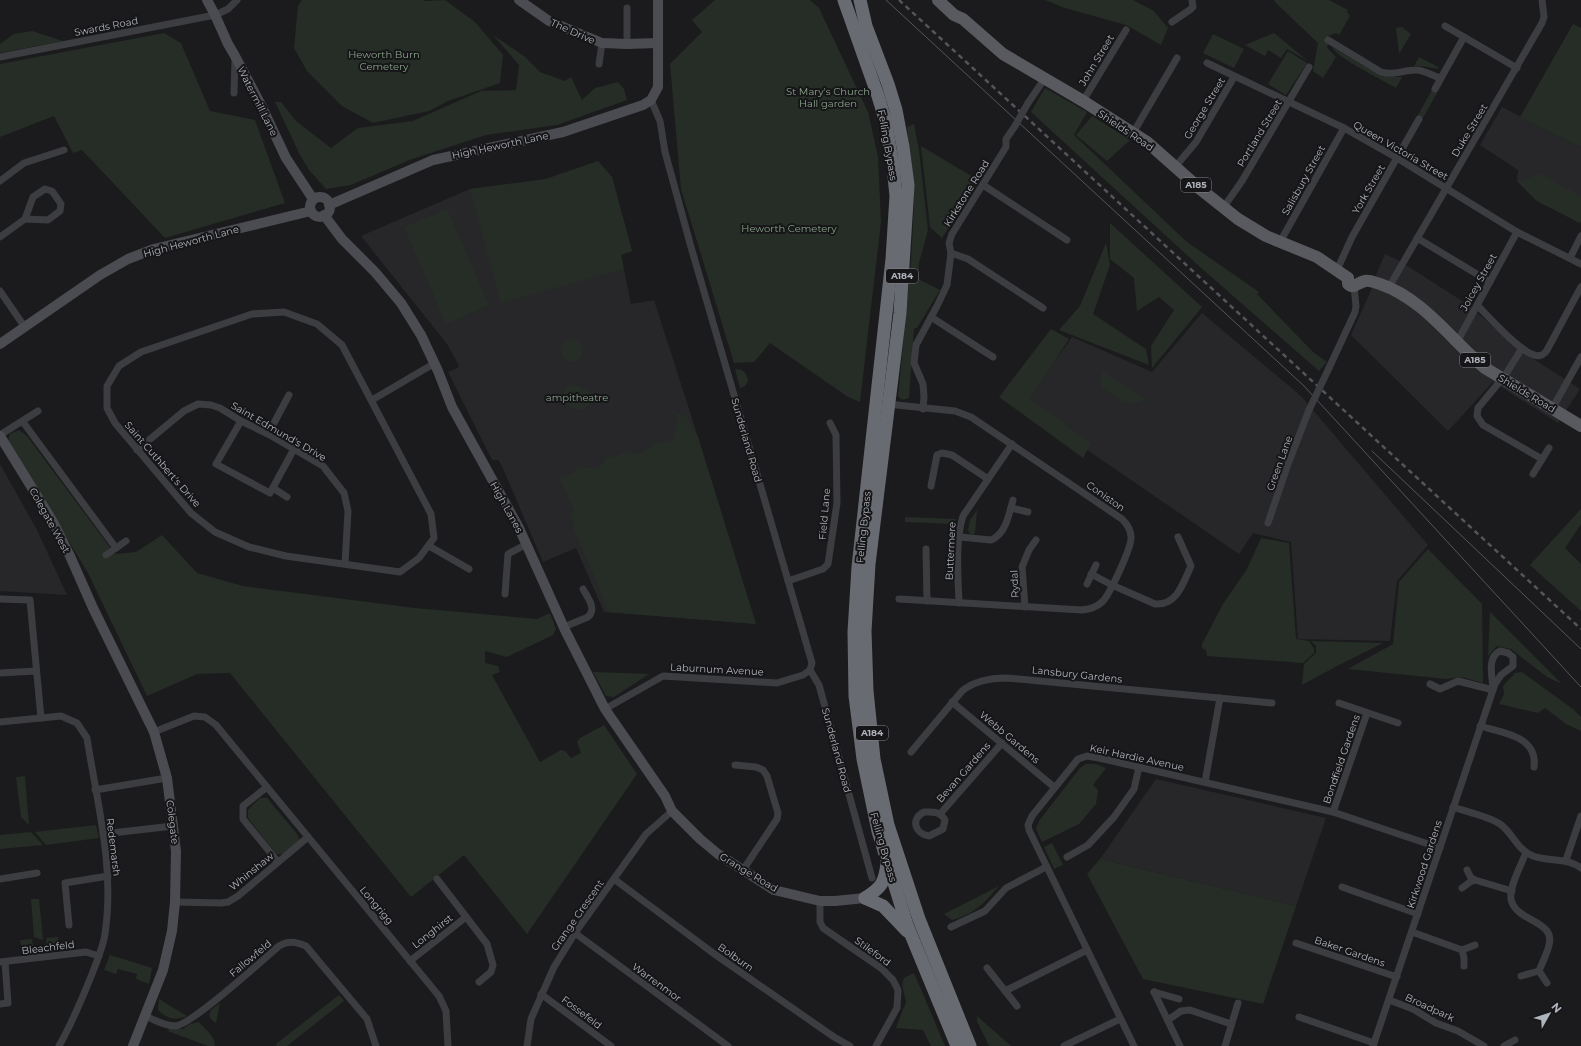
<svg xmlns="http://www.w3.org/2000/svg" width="1581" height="1046" viewBox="0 0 1581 1046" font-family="Montserrat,sans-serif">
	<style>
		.built { fill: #27272a }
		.green { fill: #252d26 }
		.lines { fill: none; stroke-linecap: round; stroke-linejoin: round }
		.street { stroke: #3c3d41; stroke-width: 7 }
		.secondary { stroke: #4b4c51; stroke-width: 10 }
		.primary { stroke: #595a60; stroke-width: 12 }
		.highway { stroke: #696b72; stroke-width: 13 }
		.tram { stroke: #54555a; stroke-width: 1 }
		.rail { stroke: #54555a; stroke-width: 2.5; stroke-dasharray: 5 4; stroke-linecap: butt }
		.street-bridge { stroke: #3c3d41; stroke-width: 7 }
		.labels { text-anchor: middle; stroke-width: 4; stroke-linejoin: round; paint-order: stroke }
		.shield { fill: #161618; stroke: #81848a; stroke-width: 1 }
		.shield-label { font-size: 9px; font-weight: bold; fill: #afb3bb }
		.street-label { font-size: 10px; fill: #afb3bb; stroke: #161618 }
		.park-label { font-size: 10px; fill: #89a38a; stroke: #161618 }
	</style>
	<rect width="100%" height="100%" fill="#1b1b1d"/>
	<g class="built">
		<polygon points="1502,107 1581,147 1581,221 1580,223 1537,201 1517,181 1518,170 1480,145"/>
		<polygon points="598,161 612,177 632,251 621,255 631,304 654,300 690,412 756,624 604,612 576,548 543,562 501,464 498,460 492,460 448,372 459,367 457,362 447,344 361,236 470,189 546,179"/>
		<polygon points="1385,254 1398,260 1470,306 1515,347 1580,389 1558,423 1493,382 1448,431 1351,335 1372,288 1375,277"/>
		<polygon points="1202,313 1301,396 1428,545 1397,581 1390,641 1298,639 1291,542 1253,533 1239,554 1023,406 1072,337 1152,372"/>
		<polygon points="0,464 37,530 67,595 0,591"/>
		<polygon points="1156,779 1326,818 1296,906 1100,859"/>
	</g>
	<g class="green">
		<polygon points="302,0 423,0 424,1 445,0 475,22 503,55 500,83 448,101 429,111 373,123 342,106 307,71 294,48 298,6"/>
		<polygon points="715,0 810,0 819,8 868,112 878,157 881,222 860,402 848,397 770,343 754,362 734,363 681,189 670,64 702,32 692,20"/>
		<polygon points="1045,0 1133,0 1154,11 1168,28 1161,45 1126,25 1065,8"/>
		<polygon points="1274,0 1329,0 1348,10 1347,12 1350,16 1339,35 1336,33 1328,36 1325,41 1328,44 1327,48 1336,57 1323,78 1313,71 1318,43 1276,3"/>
		<polygon points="1573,24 1581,28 1581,147 1520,117"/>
		<polygon points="1402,27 1411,34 1399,54 1396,28"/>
		<polygon points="32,31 63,41 0,53 0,44 14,34"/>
		<polygon points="164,33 181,43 210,111 255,120 285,203 165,238 82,150 73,153 54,116 0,137 0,64"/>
		<polygon points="1274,33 1308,61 1287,49 1281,58 1268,50 1265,56 1245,45"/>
		<polygon points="1213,34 1244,49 1234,68 1203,53"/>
		<polygon points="493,35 524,56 540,72 565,81 571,77 582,100 595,88 618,82 624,89 627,100 557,125 486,135 412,159 351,185 326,189 309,170 300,155 275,102 281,102 296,121 331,148 358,128 413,121 481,91 516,90 519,65"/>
		<path d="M1332,47L1369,69L1389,77H1402L1396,88C1383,80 1337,58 1332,47Z"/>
		<polygon points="1288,51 1307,63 1286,95 1268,84"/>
		<path d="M1419,57L1440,68C1433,70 1423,65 1414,66Z"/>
		<polygon points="1045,88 1087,112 1074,135 1187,242 1259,292 1257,294 1313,352 1327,362 1319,371 1200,267 1031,112"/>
		<polygon points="1432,90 1437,93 1423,118 1418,115"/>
		<polygon points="1092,116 1130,140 1107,161 1076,135"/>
		<polygon points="914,124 919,150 928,230 919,263 918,279 940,290 917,328 914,328 909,398 902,400 898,396 911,262 914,204 907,127"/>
		<polygon points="921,146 978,180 942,238 930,227"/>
		<polygon points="598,161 612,177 632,251 621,255 624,269 501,303 470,189 546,179"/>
		<polygon points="1540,174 1581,196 1581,221 1580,223 1537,201 1517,181"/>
		<polygon points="447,209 489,305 446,324 404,227"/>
		<polygon points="1110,223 1202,307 1152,368 1151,346 1174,310 1159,297 1137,311 1134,278 1110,259"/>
		<polygon points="1106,243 1110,265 1093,314 1146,349 1149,365 1059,330 1080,306"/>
		<polygon points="1051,329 1069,339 1030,399 1091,443 1083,458 999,397"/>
		<circle cx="572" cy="351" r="11"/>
		<path d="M735,369C744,369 747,373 748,381L745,386L740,388Z"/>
		<polygon points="1103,372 1146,400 1134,404 1120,400 1102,387 1100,379"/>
		<path d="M571,385L579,386L588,390L592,400C587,412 576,411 567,405L562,395L566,388Z"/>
		<polygon points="671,411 686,416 698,437 756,624 609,612 574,529 571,514 574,511 559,477 573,474 576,469 583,467 596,468 604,463 605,458 620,455 628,451 639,454 654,444 673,440 678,419"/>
		<polygon points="19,430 27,436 115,554 136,552 162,535 197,573 243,586 415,608 537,619 550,613 556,629 553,635 507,657 485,651 485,663 498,666 500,672 492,675 540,762 561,750 565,751 571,758 581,753 577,742 580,738 604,725 637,774 527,934 464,855 411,897 230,673 197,674 147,696 88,573 8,441 10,434"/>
		<polygon points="1581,509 1581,524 1565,548 1581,564 1581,611 1530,565"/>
		<polygon points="977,510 975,534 970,534 968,530 970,520"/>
		<polygon points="905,517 956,519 955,524 905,522"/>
		<polygon points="1261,538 1289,543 1296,639 1309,641 1314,649 1314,653 1303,663 1207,656 1206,650 1202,648 1202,644 1223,604 1247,569"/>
		<polygon points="1428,549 1482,604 1483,683 1461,677 1446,679 1348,669 1393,644 1399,582"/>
		<polygon points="1490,612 1562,684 1547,677 1511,649 1497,646 1488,656"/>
		<polygon points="1311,641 1383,643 1341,664 1302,685 1304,664 1316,653 1316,646"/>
		<polygon points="593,672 649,674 614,697 606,696"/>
		<polygon points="1522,672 1573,709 1581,717 1581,731 1566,724 1545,708 1538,713 1499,704 1504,694 1503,686 1515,673"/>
		<polygon points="1086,764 1096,764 1106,768 1093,785 1098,790 1096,804 1079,824 1042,842 1036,829 1039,821 1080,768"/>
		<polygon points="25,776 29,825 21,817 16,777"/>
		<polygon points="260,798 267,798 298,835 300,841 284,854 276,854 248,818 248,810"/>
		<polygon points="96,825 99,838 46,845 35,832"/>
		<polygon points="31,832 43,845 0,849 0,835"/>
		<polygon points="1052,843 1063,865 1054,869 1044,847"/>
		<polygon points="1100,859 1296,906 1263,1004 1143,979 1087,874"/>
		<path d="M999,886C984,903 975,914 952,920L944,914Z"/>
		<polygon points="31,899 39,899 43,940 34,937"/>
		<polygon points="58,937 59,950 47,951 46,938"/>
		<polygon points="32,939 34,952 23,954 20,940"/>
		<polygon points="110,955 152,968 149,984 136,979 137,974 118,969 116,974 104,970"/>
		<polygon points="914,973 945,1046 931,1046 923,1030 896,1028 906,1002 902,985 904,978"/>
		<polygon points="339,995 344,1001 287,1046 277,1046 276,1044"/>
		<path d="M159,999L187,1016C175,1021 167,1019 158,1010Z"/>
		<polygon points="220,1003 216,1023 211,1019 209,1015 211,1010"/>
		<polygon points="977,1016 1011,1046 989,1046 977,1021"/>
		<path d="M199,1022C205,1029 215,1036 215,1046H208L168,1031L169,1029H183L190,1024Z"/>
	</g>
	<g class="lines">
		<g class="street">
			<polyline points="627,8 627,44"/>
			<polyline points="1172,22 1191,9 1193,7 1192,0"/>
			<polyline points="1445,26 1464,37"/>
			<path d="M1328,40L1381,72C1395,76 1402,70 1416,70C1424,70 1433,76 1441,78L1464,37L1517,68"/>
			<polyline points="0,57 215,15 228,9 237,0"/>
			<polyline points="1207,63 1344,128 1397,158 1517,232 1581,264"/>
			<polyline points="599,64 602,43"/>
			<polyline points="1435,89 1441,78"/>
			<polyline points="234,93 235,59"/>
			<polyline points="651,100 660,121 665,152 691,247 812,663 810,670 819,685 872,878"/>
			<polyline points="1083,101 1126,30"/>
			<polyline points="1028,103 1045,78"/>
			<polyline points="1133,133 1177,58"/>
			<polyline points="1175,167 1196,142 1234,77"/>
			<polyline points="0,181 24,163 64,150"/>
			<polyline points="983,185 1067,240"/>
			<polyline points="1223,208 1242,181 1309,67"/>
			<polyline points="0,237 25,219 48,220 60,211 61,204 52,191 45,189 33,197 25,219"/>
			<polyline points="1417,238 1490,282"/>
			<polyline points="1280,242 1344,128"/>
			<polyline points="951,253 968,259 1043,308"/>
			<polyline points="1570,258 1581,236"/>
			<polyline points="1337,270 1352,237 1419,119"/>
			<polyline points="1389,287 1542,23 1544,17 1542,0"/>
			<polyline points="0,291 24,326"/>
			<path d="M1477,305C1489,317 1519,351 1534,355C1539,357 1544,355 1547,350L1581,287"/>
			<polygon points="284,312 317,324 342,345 431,514 434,538 419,558 400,572 286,556 249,547 215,532 191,513 115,423 107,408 107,386 119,366 141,352 252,314"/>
			<polyline points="931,317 993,357"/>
			<polyline points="1457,342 1517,232"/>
			<polyline points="1522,348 1506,374 1478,408 1477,416 1483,425 1542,459"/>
			<polyline points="1329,368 1355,312 1356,306 1354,286"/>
			<polyline points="372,400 435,363"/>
			<path d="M887,404L955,411L971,417L1122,519C1127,524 1131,529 1131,537C1132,547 1109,596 1102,602C1096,608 1089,609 1082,610L899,599"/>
			<polyline points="923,409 924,397 923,384 914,363 916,345 937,306 947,285 951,253 949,243 952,234 1006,147 1006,139 1015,126"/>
			<polyline points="1552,409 1581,357"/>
			<polyline points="241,421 216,464 270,493 294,449"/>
			<polyline points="23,422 116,548"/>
			<polyline points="268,434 289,395"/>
			<polyline points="0,435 38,411"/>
			<polyline points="137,450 184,411 198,404 211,405 220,408 241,421 268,434 323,466 344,493 348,511 345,564"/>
			<polyline points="1533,474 1549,448"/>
			<polyline points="931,486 937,455 942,453 952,455 988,479"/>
			<polyline points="273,488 287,497"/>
			<polyline points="1011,508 1028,512"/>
			<polyline points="1268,523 1288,464 1309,410"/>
			<path d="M960,537L991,540C1006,534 1009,514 1013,500"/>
			<polyline points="429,546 469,569"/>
			<polyline points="926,549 927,601"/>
			<polyline points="106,555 126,541"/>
			<path d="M1091,574L1112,585L1155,604C1177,606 1183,583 1191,566L1178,537"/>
			<polyline points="788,581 823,569 828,564 837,503 836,435 830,423"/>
			<polyline points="1087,584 1096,565"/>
			<polyline points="505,594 508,554 527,544"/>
			<polyline points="0,599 30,600 41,718"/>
			<path d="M959,603C958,577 955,540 963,516L1012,444"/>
			<polyline points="1025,607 1022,567 1029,550 1036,540"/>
			<path d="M564,627L588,617C597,609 588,598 583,589"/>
			<polyline points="0,673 36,671"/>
			<polyline points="1430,684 1440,689 1458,681 1493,690"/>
			<polyline points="952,702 1054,787"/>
			<polyline points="1339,703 1398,723"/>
			<polyline points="605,709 663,676 777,683 803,675 810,670"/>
			<path d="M0,722L61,716L77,723L87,738C97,803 115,867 105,934C103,947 97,961 92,974C82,999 72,1023 59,1046"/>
			<path d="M1480,726C1503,733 1538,736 1534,767"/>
			<polyline points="154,732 194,716 205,717 216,725 439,996 446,1011 448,1046"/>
			<path d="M911,752L962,691C974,681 992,678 1007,678L1272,703"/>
			<polyline points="735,765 756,767 763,770 767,776 778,813 777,819 743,870"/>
			<polyline points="1205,782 1220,698"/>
			<polyline points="267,787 243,806 243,819 278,862"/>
			<polyline points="95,790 167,778"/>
			<path d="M1453,807C1467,812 1488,816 1500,824C1513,833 1516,849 1533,856C1549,862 1567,857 1581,868"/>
			<path d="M924,812C933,812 940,811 945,820L943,829L929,836C915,834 910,819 924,812Z"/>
			<polyline points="1333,812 1367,713"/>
			<polyline points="940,814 1002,743"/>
			<polyline points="103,834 173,826"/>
			<path d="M1526,852C1522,864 1509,886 1511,899C1515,922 1556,920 1549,945C1547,954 1542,963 1539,971"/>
			<polyline points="1067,857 1088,845 1114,817 1134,789 1139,767"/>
			<polyline points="1566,860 1581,816"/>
			<polyline points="1467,870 1471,878 1475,880"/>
			<polyline points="0,879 37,873"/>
			<polyline points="437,879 487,944 493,965 491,972 479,982"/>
			<polyline points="614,879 713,953 834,1037 850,1046"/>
			<polyline points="1342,887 1418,914"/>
			<polyline points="1462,888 1470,882 1475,880 1512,891"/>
			<polyline points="820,901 820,922 823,928 881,968 893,980 898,990 897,1008 876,1046"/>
			<polyline points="175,902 221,903 228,902 238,896 308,837"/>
			<polyline points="69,925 65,883 108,876"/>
			<polyline points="951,927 985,911 1006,888 1046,867"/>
			<polyline points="1412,932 1462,950"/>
			<polyline points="575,933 728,1046"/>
			<polyline points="1296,943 1397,977"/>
			<polyline points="410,961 466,917"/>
			<polyline points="0,962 86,952 99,956"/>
			<polyline points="1464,966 1464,958 1462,950 1475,945"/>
			<polyline points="987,968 1017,1006"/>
			<polyline points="1539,971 1547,983"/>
			<polyline points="1521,976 1539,971"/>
			<polyline points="1005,991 1087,950"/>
			<polyline points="1154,992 1180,1046"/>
			<polyline points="1154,992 1179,999"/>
			<polyline points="541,994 611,1046"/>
			<polyline points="1389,1000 1413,1009 1436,1023 1458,1031 1484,1046"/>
			<polyline points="0,1004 8,1003 5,962"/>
			<path d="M146,1016C154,1020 165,1026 175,1026C190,1026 263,960 279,946C289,940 296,942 306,946L367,1019L376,1046"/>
			<polyline points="1299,1017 1374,1043"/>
			<polyline points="1168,1020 1181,1011 1190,1010 1231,1024"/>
			<polyline points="527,1046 531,1019 554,967 575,933 646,834 672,811"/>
			<polyline points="1064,1046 1120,1019"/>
			<polyline points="1134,1046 1029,830 1028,825 1032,816 1078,759 1087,756 1099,758 1333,812 1440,848"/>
			<polyline points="1225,1046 1238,1003"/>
			<path d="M1373,1046L1495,684L1501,675L1513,666V657L1508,653L1500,651C1487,657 1492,676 1493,688"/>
			<polyline points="1504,1046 1515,1040"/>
		</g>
		<g class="secondary">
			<polyline points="207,0 215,15 228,44 235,56 260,103 286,158 313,199"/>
			<polyline points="519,0 549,21 602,43 627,44 657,43"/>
			<circle cx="320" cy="207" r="10"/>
			<polyline points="329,205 433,160 563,132 643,105 651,100 658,87 658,0"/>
			<polyline points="324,215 342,239 375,272 401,303 421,335 438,371 452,407 519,528 565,630 605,709 665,796 672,811 700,839 718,854 774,890 820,901 835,901 865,898"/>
			<polyline points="0,344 100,275 128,259 154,249 311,211"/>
			<polyline points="0,436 53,522 70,556 93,608 154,732 167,778 176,851 175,902 172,931 163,970 133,1046"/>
		</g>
		<g class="primary">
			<polyline points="938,0 954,15 963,19 1003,54 1083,101 1147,142 1199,188 1238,219 1266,236 1317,257 1348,278"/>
			<path d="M1348,278V284L1351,286H1354C1358,284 1360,282 1365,281C1370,280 1376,283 1380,284C1424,299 1451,340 1485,368L1581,426"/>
		</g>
		<g class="highway">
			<polyline points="844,0 878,96 885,119 893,166 896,196 892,259 858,567 854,632 855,696 863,759 878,831 907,925 957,1046"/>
			<polyline points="860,0 866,26 888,84 896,110 903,147 908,185 900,313 869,564 865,631 867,691 874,759 888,825 919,919 970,1046"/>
			<polyline points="865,898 883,906 907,931"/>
			<path d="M865,898C881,888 885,883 887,863"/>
		</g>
		<g class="tram">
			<polyline points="886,0 1304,386 1581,687"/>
			<polyline points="1372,451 1581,649"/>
		</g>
		<polyline class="rail" points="899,0 1581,629"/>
		<g class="street-bridge">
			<polyline points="1015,126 1028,103"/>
			<polyline points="1309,410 1329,368"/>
		</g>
	</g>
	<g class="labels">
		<g class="shield">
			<rect x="1181" y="178" width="30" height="14" rx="3"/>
			<rect x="886" y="269" width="32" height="14" rx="3"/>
			<rect x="1460" y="353" width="30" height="14" rx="3"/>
			<rect x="856" y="726" width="32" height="14" rx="3"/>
		</g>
		<g class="shield-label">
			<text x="1196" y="188">A185</text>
			<text x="902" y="279">A184</text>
			<text x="1475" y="363">A185</text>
			<text x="872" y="736">A184</text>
		</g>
		<g class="street-label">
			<text transform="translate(106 26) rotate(-11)" y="4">Swards Road</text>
			<text transform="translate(573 31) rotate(24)" y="4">The Drive</text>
			<text transform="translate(1096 60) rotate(-59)" y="4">John Street</text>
			<text transform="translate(258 101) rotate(63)" y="4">Watermill Lane</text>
			<text transform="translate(1204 108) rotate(-59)" y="4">George Street</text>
			<text transform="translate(1126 130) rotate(34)" y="4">Shields Road</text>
			<text transform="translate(1469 130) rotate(-59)" y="4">Duke Street</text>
			<text transform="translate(1259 133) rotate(-59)" y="4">Portland Street</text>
			<text transform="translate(500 145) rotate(-12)" y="4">High Heworth Lane</text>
			<text transform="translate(888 145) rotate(80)" y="4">Felling Bypass</text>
			<text transform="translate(1401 150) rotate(30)" y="4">Queen Victoria Street</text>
			<text transform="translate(1303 180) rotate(-61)" y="4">Salisbury Street</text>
			<text transform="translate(1368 189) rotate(-60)" y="4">York Street</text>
			<text transform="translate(966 193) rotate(-58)" y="4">Kirkstone Road</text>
			<text transform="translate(191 241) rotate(-15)" y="4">High Heworth Lane</text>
			<text transform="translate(1478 282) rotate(-61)" y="4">Joicey Street</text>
			<text transform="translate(1527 393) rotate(31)" y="4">Shields Road</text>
			<text transform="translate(279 431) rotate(30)" y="4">Saint Edmund's Drive</text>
			<text transform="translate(747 440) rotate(74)" y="4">Sunderland Road</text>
			<text transform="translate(1279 463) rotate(-70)" y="4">Green Lane</text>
			<text transform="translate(163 464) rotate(49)" y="4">Saint Cuthbert's Drive</text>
			<text transform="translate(1106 496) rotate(35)" y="4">Coniston</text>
			<text transform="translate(507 507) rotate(61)" y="4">High Lanes</text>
			<text transform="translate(824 514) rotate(-85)" y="4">Field Lane</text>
			<text transform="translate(50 520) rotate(61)" y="4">Colegate West</text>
			<text transform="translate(863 527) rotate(-84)" y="4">Felling Bypass</text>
			<text transform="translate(950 551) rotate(-87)" y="4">Buttermere</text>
			<text transform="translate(1014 584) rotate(-92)" y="4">Rydal</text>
			<text transform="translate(717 669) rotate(3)" y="4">Laburnum Avenue</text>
			<text transform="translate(1077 674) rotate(6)" y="4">Lansbury Gardens</text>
			<text transform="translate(1010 737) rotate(40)" y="4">Webb Gardens</text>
			<text transform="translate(837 750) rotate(75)" y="4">Sunderland Road</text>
			<text transform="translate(1137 757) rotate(12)" y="4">Keir Hardie Avenue</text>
			<text transform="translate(1341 759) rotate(-71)" y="4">Bondfield Gardens</text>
			<text transform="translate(963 772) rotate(-49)" y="4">Bevan Gardens</text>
			<text transform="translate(173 822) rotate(83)" y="4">Colegate</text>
			<text transform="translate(114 847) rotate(83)" y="4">Redemarsh</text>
			<text transform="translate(884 847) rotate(74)" y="4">Felling Bypass</text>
			<text transform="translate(1424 864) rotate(-72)" y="4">Kirkwood Gardens</text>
			<text transform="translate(251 871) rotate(-39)" y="4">Whinshaw</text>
			<text transform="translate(749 872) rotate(31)" y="4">Grange Road</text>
			<text transform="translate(377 905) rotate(50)" y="4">Longrigg</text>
			<text transform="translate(577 915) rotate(-55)" y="4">Grange Crescent</text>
			<text transform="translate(432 931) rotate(-38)" y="4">Longhirst</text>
			<text transform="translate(48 947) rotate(-7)" y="4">Bleachfeld</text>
			<text transform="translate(873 951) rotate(36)" y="4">Stileford</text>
			<text transform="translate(1350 951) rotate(19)" y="4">Baker Gardens</text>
			<text transform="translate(736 957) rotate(35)" y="4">Bolburn</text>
			<text transform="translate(250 958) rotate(-40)" y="4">Fallowfeld</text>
			<text transform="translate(657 982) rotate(36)" y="4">Warrenmor</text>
			<text transform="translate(1430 1007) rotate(25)" y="4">Broadpark</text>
			<text transform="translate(582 1012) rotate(37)" y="4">Fossefeld</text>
		</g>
		<g class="park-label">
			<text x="384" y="58">Heworth Burn<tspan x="384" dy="12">Cemetery</tspan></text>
			<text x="828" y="95">St Mary's Church<tspan x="828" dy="12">Hall garden</tspan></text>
			<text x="789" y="232">Heworth Cemetery</text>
			<text x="577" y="401">ampitheatre</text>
		</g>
	</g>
	<g transform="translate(1549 1014) rotate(51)" stroke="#161618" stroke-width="3" paint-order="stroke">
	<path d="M0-3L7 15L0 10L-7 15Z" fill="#afb3bb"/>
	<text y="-6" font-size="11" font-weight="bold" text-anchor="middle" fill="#afb3bb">N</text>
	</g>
</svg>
